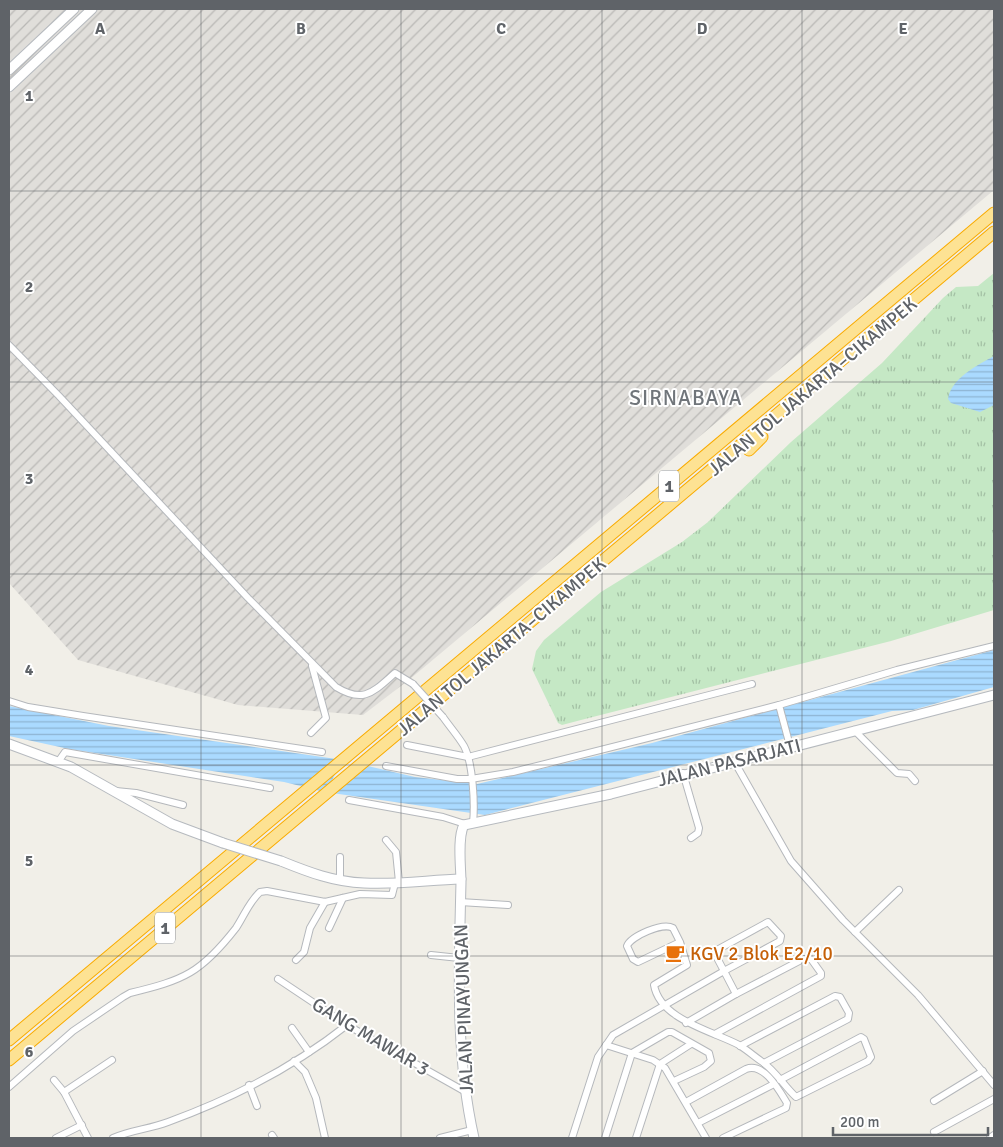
<svg xmlns="http://www.w3.org/2000/svg" width="1003" height="1147" viewBox="0 0 1003 1147" font-family="Signika,sans-serif">
	<style>
		.industrial { fill: url(#industrial-furrows) }
		.grass { fill: url(#grass-tufts) }
		.water { fill: url(#water-rules) }
		.lines { fill: none; stroke-linecap: round; stroke-linejoin: round }
		.street-casing { stroke: #b5b8bc; stroke-width: 8 }
		.secondary-casing { stroke: #b6babf; stroke-width: 11 }
		.highway-casing { stroke: #f9ab00; stroke-width: 13 }
		.street { stroke: #fff; stroke-width: 6 }
		.secondary { stroke: #fff; stroke-width: 9 }
		.highway { stroke: #fde293; stroke-width: 11 }
		.street-bridge-casing { stroke: #b5b8bc; stroke-width: 8; stroke-linecap: butt }
		.secondary-bridge-casing { stroke: #b6babf; stroke-width: 11; stroke-linecap: butt }
		.street-bridge { stroke: #fff; stroke-width: 6 }
		.secondary-bridge { stroke: #fff; stroke-width: 9 }
		.grid { fill: none; stroke: #5f6368; stroke-width: 1; stroke-opacity: 0.55 }
		.labels { text-anchor: middle; stroke-width: 4; stroke-linejoin: round; paint-order: stroke }
		.shield { fill: #fff; stroke: #8f9295; stroke-width: 1 }
		.shield-label { font-size: 18px; font-weight: bold; fill: #5f6368 }
		.street-label { font-size: 19px; fill: #5f6368; stroke: #fff }
		.food-label { font-size: 19px; fill: #c56008; stroke: #fff; text-anchor: start }
		.quarter-label { font-size: 21px; letter-spacing: 1px; fill: #70757a; stroke: #fff }
		.grid-label { font-size: 16px; text-anchor: middle; font-weight: bold; fill: #5f6368; stroke: #fff; stroke-width: 4; stroke-linejoin: round; paint-order: stroke }
	</style>
	<defs>
		<pattern id="industrial-furrows" width="10" height="10" patternUnits="userSpaceOnUse" patternTransform="scale(1.25)"><rect width="10" height="10" fill="#e0deda"/><path d="M-1 1l2-2M0 10L10 0M9 11l2-2" fill="none" stroke="#b9b8b5"/></pattern>
		<pattern id="grass-tufts" width="24" height="20" patternUnits="userSpaceOnUse" patternTransform="scale(1.25)"><rect width="24" height="20" fill="#c5e8c5"/><path d="M3 7l-1-3M5 7V3M7 7l1-3M15 17l-1-3M17 17v-4M19 17l1-3" fill="none" stroke="#a3c0a4"/></pattern>
		<pattern id="water-rules" width="6" height="5" patternUnits="userSpaceOnUse" patternTransform="scale(1.25)"><rect width="6" height="5" fill="#aadaff"/><path d="M0 2.5h6" fill="none" stroke="#8eb4d2"/></pattern>
	</defs>
	<rect width="100%" height="100%" fill="#f1efe8"/>
	<polygon class="industrial" points="9,9 994,9 994,190 410,679 363,715 238,705 78,660 9,583"/>
	<polygon class="grass" points="994,273 994,610 891,641 581,720 562,725 558,723 532,669 536,651 544,640 601,592 682,542 708,522 791,442 882,363 943,298 956,287 978,286"/>
	<g class="water">
		<path d="M994,356V405L980,412L951,403L948,399C951,378 978,365 994,356Z"/>
		<polygon points="994,650 994,687 913,710 892,711 485,815 325,792 284,782 69,749 9,736 9,706 109,726 343,760 326,791 359,764 415,777 477,784 652,743"/>
	</g>
	<g class="lines">
		<g class="street-casing">
			<g id="street">
				<path d="M9,345L59,396L248,598L336,687C364,704 373,692 395,673L413,684"/>
				<polyline points="9,701 28,707 83,716 322,752"/>
				<polyline points="779,705 790,746"/>
				<path d="M443,717C450,727 458,736 464,746C473,763 475,804 473,823"/>
				<polyline points="854,730 897,773 909,774 915,781"/>
				<polyline points="311,733 326,718 312,666"/>
				<polyline points="407,745 468,757 752,684"/>
				<polyline points="734,761 791,861 843,920 918,995 994,1085"/>
				<polyline points="58,762 65,752 270,788"/>
				<polyline points="386,766 457,779 471,779 513,772 779,705 897,670 994,646"/>
				<polyline points="683,773 699,828 698,833 691,838"/>
				<polyline points="116,791 136,793 183,805"/>
				<polyline points="349,800 443,817 465,824"/>
				<polyline points="386,840 396,852 399,882"/>
				<polyline points="340,857 340,880"/>
				<polyline points="460,902 508,905"/>
				<polyline points="329,928 343,898"/>
				<polyline points="855,932 899,890"/>
				<path d="M680,942L638,962L633,959L627,946C631,936 663,922 673,928L680,942L687,965L654,985C660,1020 713,1031 739,1045C747,1050 754,1056 761,1061C775,1070 784,1086 796,1097L868,1061L871,1057L864,1039L861,1037L780,1080"/>
				<polyline points="431,955 459,958"/>
				<polyline points="296,960 304,952 310,928 325,902"/>
				<polyline points="278,979 347,1025 464,1091"/>
				<polyline points="686,1023 736,994 803,959 811,959 821,973 821,976 715,1034"/>
				<polyline points="292,1028 309,1052"/>
				<polyline points="606,1045 653,1060 665,1068 706,1138"/>
				<polyline points="740,1046 835,996 840,997 849,1013 848,1019 764,1063"/>
				<polyline points="294,1061 305,1072 316,1098 325,1138"/>
				<polyline points="54,1080 64,1092 88,1138"/>
				<polyline points="249,1085 257,1106"/>
				<path d="M9,1087L73,1031L123,997L130,993C184,980 201,973 236,928C244,916 249,902 260,892L267,891L325,902L360,894L392,895L395,883"/>
				<polyline points="64,1092 112,1060"/>
				<polyline points="934,1101 983,1071"/>
				<path d="M686,1102L746,1069C764,1062 779,1090 787,1103L786,1108L723,1138"/>
				<polyline points="698,1123 774,1084"/>
				<polyline points="934,1132 994,1099"/>
				<polyline points="272,1135 274,1138"/>
				<polyline points="56,1138 82,1125"/>
				<path d="M113,1138C131,1130 150,1129 168,1122C231,1099 295,1066 347,1025"/>
				<polyline points="440,1138 472,1130"/>
				<polyline points="572,1138 598,1057 613,1035 724,971 715,954 717,950 768,922 781,936 780,941 724,971 736,994"/>
				<polyline points="605,1138 632,1053 668,1032 672,1032 709,1053 711,1061 704,1067 674,1081"/>
				<polyline points="636,1138 660,1064 691,1044"/>
				<polyline points="990,1138 994,1135"/>
			</g>
		</g>
		<g class="secondary-casing">
			<g id="secondary">
				<polyline points="9,70 74,9"/>
				<polyline points="9,87 92,9"/>
				<polyline points="9,744 71,767 172,824 223,843"/>
				<path d="M281,861C308,872 334,882 364,883C396,885 429,880 461,879"/>
				<path d="M474,1138C455,1054 459,968 461,882C461,868 457,837 464,825L611,794L994,695"/>
			</g>
		</g>
		<g class="highway-casing">
			<g id="highway">
				<polyline points="749,450 762,437"/>
				<polyline points="9,1040 994,213"/>
				<polyline points="9,1060 994,232"/>
			</g>
		</g>
		<use href="#street" class="street"/>
		<use href="#secondary" class="secondary"/>
		<use href="#highway" class="highway"/>
		<g class="street-bridge-casing">
			<polyline id="street-bridge" points="413,684 443,717"/>
		</g>
		<g class="secondary-bridge-casing">
			<polyline id="secondary-bridge" points="223,843 281,861"/>
		</g>
		<use href="#street-bridge" class="street-bridge"/>
		<use href="#secondary-bridge" class="secondary-bridge"/>
	</g>
	<path class="grid" d="M201,9V1138M401,9V1138M602,9V1138M802,9V1138M9,191H994M9,382H994M9,574H994M9,765H994M9,956H994"/>
	<defs>
		<g id="cafe-bare" transform="scale(1.5)"><path d="M-5.5-4.5H6V0H3Q3 3.5 0 3.5H-2.5Q-5.5 3.5-5.5 0ZM3-3.2v2h1.7v-2ZM-6 4.5H4V6H-6Z" fill="#e8710a" stroke="#fff" stroke-width="2.5" paint-order="stroke"/></g>
	</defs>
	<g fill-rule="evenodd">
		<use href="#cafe-bare" x="675" y="953"/>
	</g>
	<g class="labels">
		<g class="shield">
			<rect x="659" y="470.5" width="20" height="31" rx="4"/>
			<rect x="155" y="912.5" width="20" height="31" rx="4"/>
		</g>
		<g class="shield-label">
			<text x="669" y="492">1</text>
			<text x="165" y="934">1</text>
		</g>
		<g class="street-label">
			<text transform="translate(812 386) rotate(-40)" y="7">JALAN TOL JAKARTA–CIKAMPEK</text>
			<text transform="translate(501 646) rotate(-40)" y="7">JALAN TOL JAKARTA–CIKAMPEK</text>
			<text transform="translate(729 762) rotate(-14)" y="7">JALAN PASARJATI</text>
			<text transform="translate(463 1009) rotate(-92)" y="7">JALAN PINAYUNGAN</text>
			<text transform="translate(371 1036) rotate(31)" y="7">GANG MAWAR 3</text>
		</g>
		<g class="food-label">
			<text x="690" y="960">KGV 2 Blok E2/10</text>
		</g>
		<g class="quarter-label">
			<text x="686" y="405">SIRNABAYA</text>
		</g>
	</g>
	<g class="grid-label">
		<text x="100" y="34">A</text>
		<text x="301" y="34">B</text>
		<text x="501" y="34">C</text>
		<text x="702" y="34">D</text>
		<text x="903" y="34">E</text>
		<text x="29" y="101">1</text>
		<text x="29" y="292">2</text>
		<text x="29" y="484">3</text>
		<text x="29" y="675">4</text>
		<text x="29" y="866">5</text>
		<text x="29" y="1057">6</text>
	</g>
	<rect width="1003" height="1147" fill="none" stroke="#5f6368" stroke-width="20"/>
	<path d="M833 1127v8h155v-8" fill="none" stroke="#5f6368" stroke-width="2.5"/>
	<text x="840" y="1127" font-size="15" fill="#5f6368" stroke="#ffffff" stroke-width="4" paint-order="stroke">200 m</text>
</svg>
